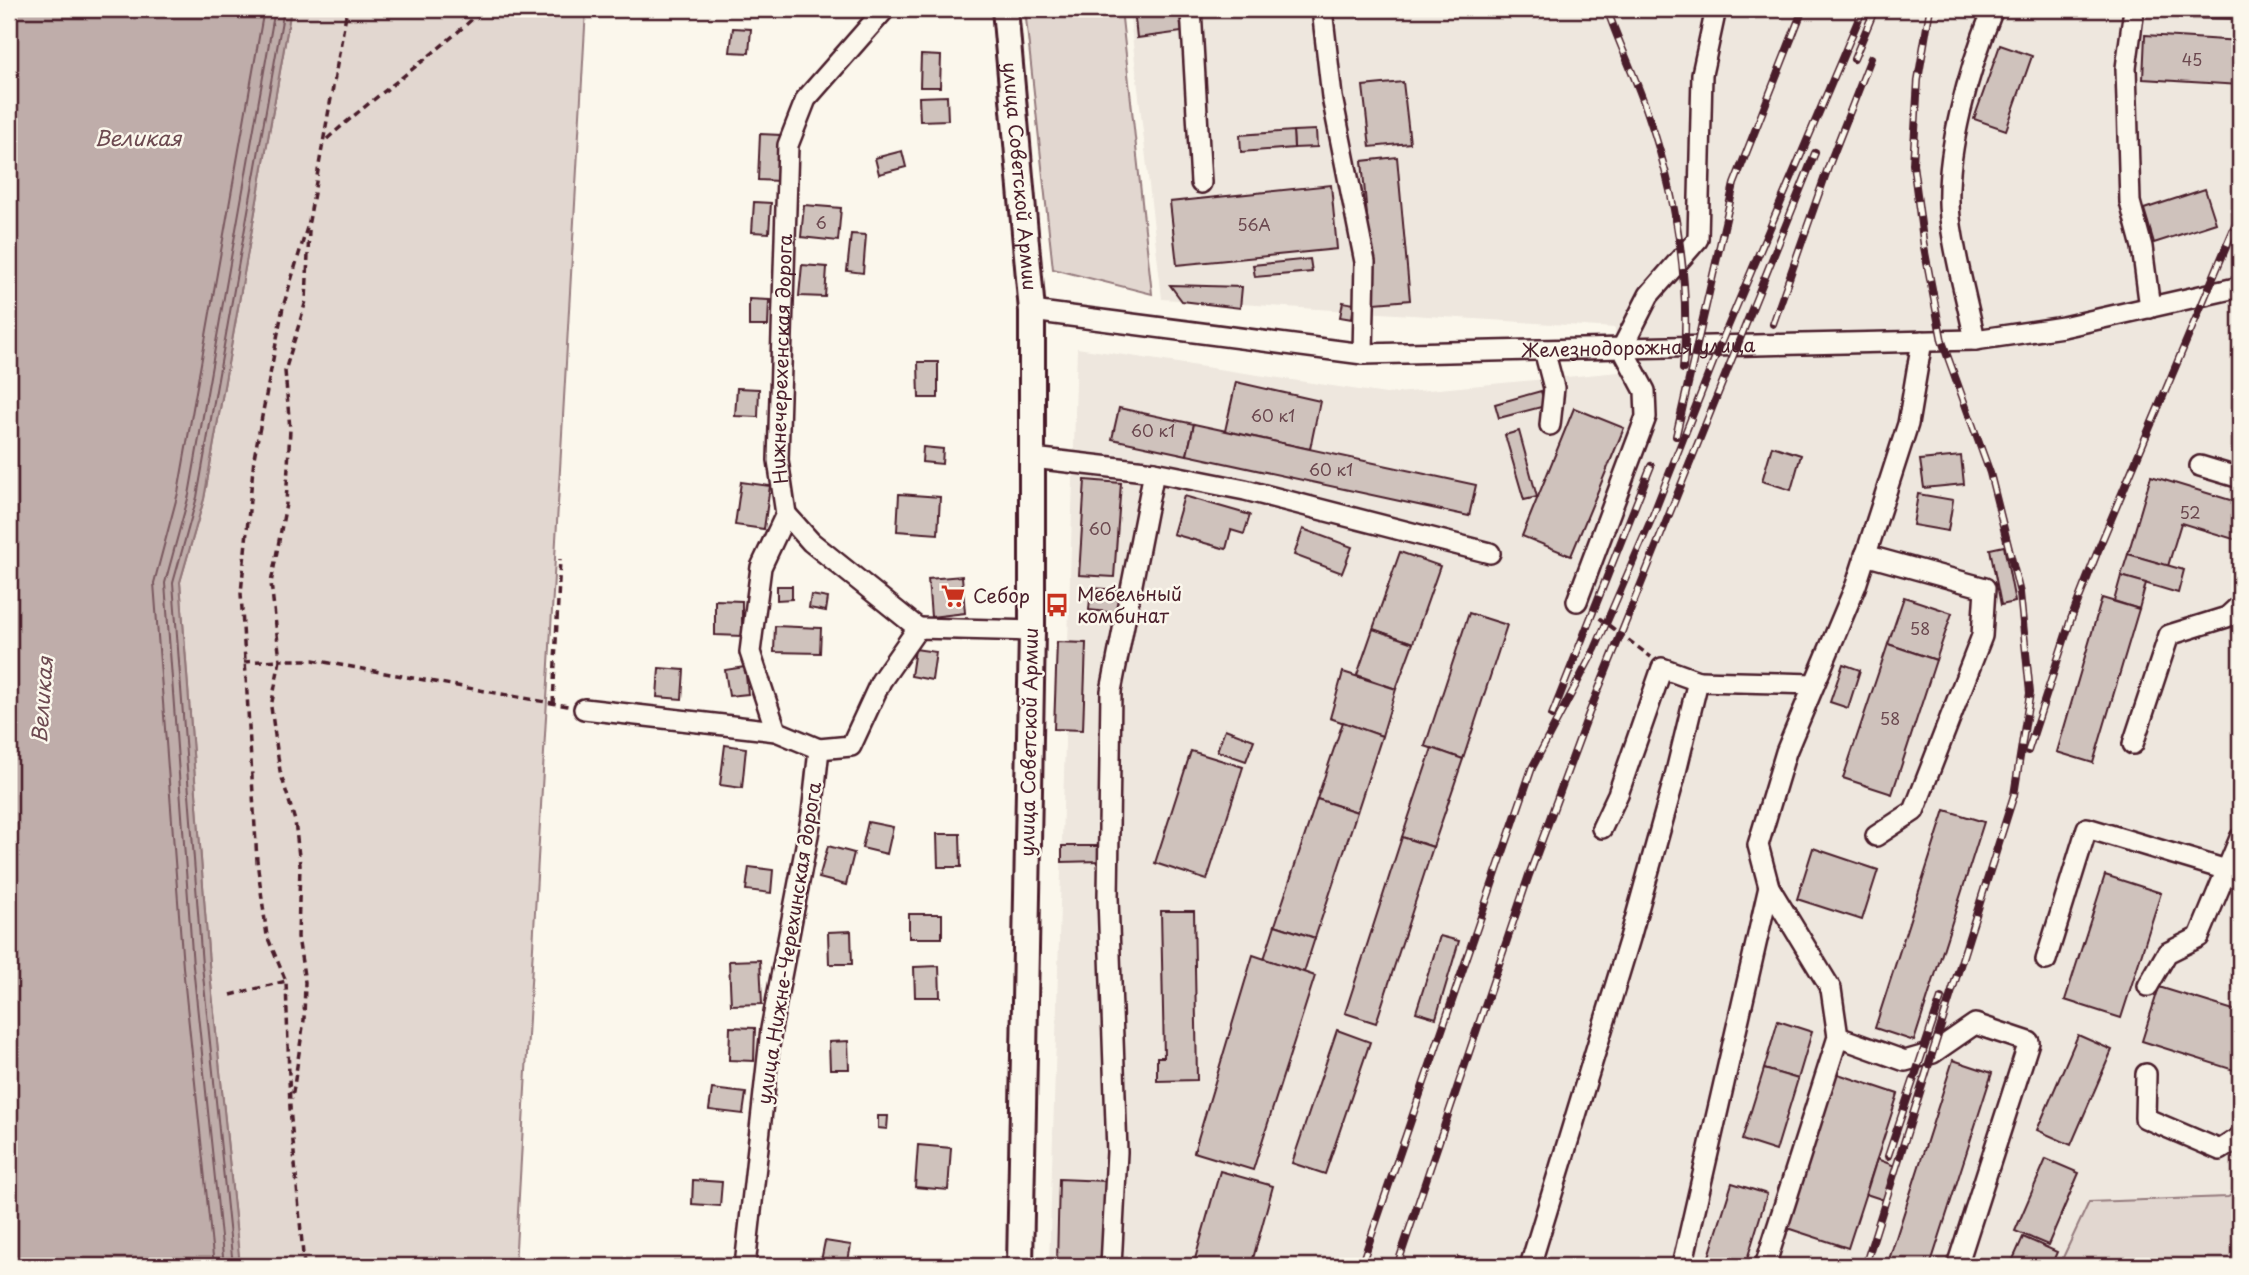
<svg xmlns="http://www.w3.org/2000/svg" width="2249" height="1275" viewBox="0 0 2249 1275" font-family="'Playpen Sans',sans-serif">
	<style>
		.built { fill: #eee7de }
		.green { fill: #e2d7d0; stroke: #967b7e; stroke-width: 2 }
		.water { fill: #bfadaa; stroke: #907477; stroke-width: 2 }
		.lines { fill: none; stroke-linecap: round; stroke-linejoin: round }
		.shore { stroke: #79585e; stroke-width: 2 }
		.building { fill: #cfc2bc; stroke: #4a1f2b; stroke-width: 2 }
		.minor-casing { stroke: #4a1f2b; stroke-width: 24 }
		.major-casing { stroke: #4a1f2b; stroke-width: 30 }
		.path { stroke: #4a1f2b; stroke-width: 3.5; stroke-dasharray: 7 5; stroke-linecap: butt }
		.minor { stroke: #fbf7ec; stroke-width: 19 }
		.major { stroke: #fbf7ec; stroke-width: 24 }
		.rail-casing { stroke: #4a1f2b; stroke-width: 8 }
		.rail { stroke: #fbf7ec; stroke-width: 5; stroke-dasharray: 16; stroke-linecap: butt }
		.labels { text-anchor: middle; stroke-width: 5; stroke-linejoin: round; paint-order: stroke }
		.number-label { font-size: 16px; fill: #6b484f }
		.street-label { font-size: 19px; fill: #4a1f2b; stroke: #fbf7ec }
		.poi-label { font-size: 19px; fill: #4a1f2b; stroke: #fbf7ec; text-anchor: start }
		.water-label { font-size: 21px; font-style: italic; fill: #6d4a51; stroke: #fbf7ec }
	</style>
	<rect width="100%" height="100%" fill="#fbf7ec"/>
	<filter id="ink" filterUnits="userSpaceOnUse"><feTurbulence type="fractalNoise" baseFrequency=".0143" numOctaves="2"/><feDisplacementMap in="SourceGraphic" scale="14" xChannelSelector="R" yChannelSelector="G"/><feConvolveMatrix kernelMatrix="1 2 1 2 8 2 1 2 1" color-interpolation-filters="sRGB"/></filter>
	<g filter="url(#ink)">
		<polygon class="built" points="1129,9 2240,9 2240,202 2234,216 2240,217 2240,1189 2228,1197 2089,1202 2059,1266 1049,1266 1077,348 1386,394 1619,372 1615,328 1162,299"/>
		<g class="green">
			<polygon points="291,9 586,9 515,1266 240,1266 209,964 180,582 204,499"/>
			<polygon points="1025,9 1121,9 1152,294 1053,269"/>
			<polygon points="2240,1189 2240,1266 2059,1266 2089,1202 2228,1197"/>
		</g>
		<polygon class="water" points="9,9 291,9 204,499 180,582 209,964 240,1266 9,1266"/>
		<g class="lines">
			<g class="shore">
				<polyline points="214,1266 183,967 154,583 178,493 264,9"/>
				<polyline points="224,1266 193,966 165,583 189,495 275,9"/>
				<polyline points="233,1266 202,965 173,583 197,497 284,9"/>
			</g>
		</g>
		<g class="building">
			<polygon points="1134,9 1179,9 1182,32 1137,38"/>
			<polygon points="2182,9 2240,9 2240,19 2182,18"/>
			<polygon points="733,28 751,29 749,53 730,52"/>
			<polygon points="2145,35 2240,41 2240,85 2143,79"/>
			<polygon points="2000,45 2032,56 2006,130 1974,119"/>
			<polygon points="921,55 941,56 940,87 920,87"/>
			<polygon points="1403,82 1410,143 1370,147 1363,86"/>
			<polygon points="947,96 948,120 920,121 919,97"/>
			<polygon points="1316,130 1317,147 1294,148 1293,131"/>
			<polygon points="1293,131 1294,148 1241,152 1240,135"/>
			<polygon points="760,134 781,135 779,181 758,180"/>
			<polygon points="902,151 906,167 879,174 875,158"/>
			<polygon points="1397,157 1410,300 1375,303 1362,161"/>
			<polygon points="1331,185 1337,249 1177,265 1170,202"/>
			<polygon points="2205,189 2216,223 2154,243 2144,209"/>
			<polygon points="754,202 771,203 769,233 752,232"/>
			<polygon points="804,205 841,208 838,241 801,237"/>
			<polygon points="851,234 866,235 863,273 847,271"/>
			<polygon points="1310,259 1312,272 1255,277 1253,265"/>
			<polygon points="802,265 827,267 825,297 799,296"/>
			<polygon points="1170,285 1242,287 1240,308 1182,301"/>
			<polygon points="749,299 769,300 768,326 749,326"/>
			<polygon points="1343,302 1354,304 1352,319 1340,317"/>
			<polygon points="918,362 938,362 938,398 919,398"/>
			<polygon points="1236,382 1320,401 1310,449 1225,431"/>
			<polygon points="737,388 759,389 758,417 735,416"/>
			<polygon points="1541,391 1545,406 1499,418 1495,404"/>
			<polygon points="1119,408 1194,424 1187,455 1112,439"/>
			<polygon points="1574,408 1624,428 1571,556 1522,536"/>
			<polygon points="1194,424 1476,485 1469,516 1187,455"/>
			<polygon points="1519,431 1537,497 1524,500 1505,435"/>
			<polygon points="1772,446 1801,455 1791,490 1762,481"/>
			<polygon points="923,447 943,449 942,464 922,462"/>
			<polygon points="1961,456 1964,484 1924,488 1920,460"/>
			<polygon points="2151,476 2240,503 2240,541 2181,523 2168,566 2128,554"/>
			<polygon points="1085,480 1121,483 1114,577 1079,575"/>
			<polygon points="741,482 770,486 764,529 735,525"/>
			<polygon points="899,494 940,497 938,534 897,531"/>
			<polygon points="1918,494 1953,500 1948,531 1913,525"/>
			<polygon points="1184,496 1250,515 1244,534 1231,530 1226,549 1173,534"/>
			<polygon points="1303,529 1352,547 1342,573 1294,555"/>
			<polygon points="2004,546 2015,602 2001,605 1990,549"/>
			<polygon points="1400,552 1440,566 1413,643 1373,629"/>
			<polygon points="2128,554 2184,570 2178,593 2121,576"/>
			<polygon points="962,576 965,613 931,617 928,579"/>
			<polygon points="2121,576 2146,583 2139,609 2114,601"/>
			<polygon points="777,586 792,586 792,599 777,600"/>
			<polygon points="1091,588 1119,590 1117,613 1089,610"/>
			<polygon points="811,595 828,598 826,611 809,608"/>
			<polygon points="1904,597 1952,613 1936,660 1888,644"/>
			<polygon points="2102,598 2139,609 2093,763 2057,752"/>
			<polygon points="715,600 742,601 742,636 715,635"/>
			<polygon points="1469,613 1507,625 1463,759 1425,746"/>
			<polygon points="775,626 821,628 820,653 774,652"/>
			<polygon points="1373,629 1413,643 1396,689 1357,675"/>
			<polygon points="1057,642 1086,643 1083,730 1054,729"/>
			<polygon points="1888,644 1936,660 1892,794 1843,778"/>
			<polygon points="915,649 936,652 932,680 911,676"/>
			<polygon points="1843,664 1860,670 1848,708 1830,702"/>
			<polygon points="745,667 748,694 729,696 725,670"/>
			<polygon points="659,668 684,670 682,699 657,697"/>
			<polygon points="1343,672 1396,689 1382,736 1330,718"/>
			<polygon points="1343,722 1382,736 1357,812 1317,799"/>
			<polygon points="1225,729 1254,740 1246,761 1217,751"/>
			<polygon points="725,745 746,748 742,788 720,785"/>
			<polygon points="1432,748 1463,759 1433,847 1402,837"/>
			<polygon points="1191,751 1243,767 1207,880 1155,863"/>
			<polygon points="1317,799 1357,812 1315,938 1275,925"/>
			<polygon points="1945,810 1984,822 1914,1041 1875,1028"/>
			<polygon points="868,822 893,827 887,854 862,848"/>
			<polygon points="937,834 960,834 961,867 938,867"/>
			<polygon points="1402,837 1433,847 1376,1023 1345,1013"/>
			<polygon points="828,846 854,853 846,885 819,878"/>
			<polygon points="1062,846 1098,846 1099,861 1062,862"/>
			<polygon points="1813,848 1878,870 1862,920 1797,899"/>
			<polygon points="749,867 773,870 771,893 746,890"/>
			<polygon points="2105,875 2161,893 2121,1018 2065,1000"/>
			<polygon points="1161,911 1194,911 1197,1080 1157,1081 1157,1057 1164,1057"/>
			<rect x="909" y="914" width="33" height="24"/>
			<polygon points="1275,925 1315,938 1304,972 1264,959"/>
			<polygon points="851,931 852,964 829,964 828,932"/>
			<polygon points="1440,936 1459,941 1436,1018 1416,1012"/>
			<polygon points="1253,955 1315,976 1253,1170 1194,1152"/>
			<polygon points="760,960 762,1004 731,1005 729,961"/>
			<polygon points="939,966 940,997 915,997 914,967"/>
			<polygon points="2159,987 2240,1012 2240,1072 2142,1041"/>
			<polygon points="1778,1021 1812,1032 1798,1079 1764,1069"/>
			<polygon points="730,1027 755,1028 754,1061 729,1060"/>
			<polygon points="1337,1030 1370,1042 1325,1174 1292,1163"/>
			<polygon points="2078,1035 2112,1050 2071,1145 2037,1130"/>
			<polygon points="848,1041 849,1069 830,1069 829,1042"/>
			<polygon points="1953,1060 1992,1073 1930,1266 1887,1266"/>
			<polygon points="1764,1069 1798,1079 1776,1151 1742,1140"/>
			<polygon points="1835,1073 1898,1094 1848,1248 1784,1227"/>
			<polygon points="712,1089 746,1093 743,1114 709,1110"/>
			<polygon points="878,1116 888,1116 887,1129 878,1128"/>
			<polygon points="918,1145 951,1148 948,1190 915,1187"/>
			<polygon points="1877,1159 1895,1166 1884,1200 1866,1194"/>
			<polygon points="2046,1159 2079,1173 2048,1245 2015,1231"/>
			<polygon points="1220,1171 1273,1186 1251,1266 1193,1266"/>
			<polygon points="1059,1179 1106,1181 1103,1265 1057,1263"/>
			<polygon points="693,1180 722,1182 720,1206 692,1204"/>
			<polygon points="1732,1183 1767,1194 1745,1266 1706,1266"/>
			<polygon points="2023,1237 2057,1252 2051,1266 2010,1266"/>
			<polygon points="825,1241 851,1245 847,1266 821,1261"/>
			<polygon points="1458,1257 1485,1265 1484,1266 1456,1266"/>
			<polygon points="697,1258 721,1258 721,1266 698,1266"/>
		</g>
		<g class="lines">
			<g class="minor-casing">
				<g id="minor">
					<polyline points="1191,9 1201,183"/>
					<polyline points="1322,9 1332,97 1365,262 1363,354"/>
					<polyline points="2134,9 2126,68 2130,202 2142,247 2150,308"/>
					<path id="s1" d="M1032,311L1363,354L1975,340L2063,327L2240,287"/>
					<path d="M1975,340C1967,300 1955,259 1950,218C1943,157 1970,66 1993,9"/>
					<polyline points="1544,350 1554,388 1550,425"/>
					<polyline points="1033,458 1154,472 1245,490 1490,553"/>
					<polyline points="2200,466 2240,478"/>
					<polyline points="786,514 811,542 918,628"/>
					<polyline points="1865,555 1985,588 1982,636 1914,811 1876,836"/>
					<polyline points="1577,601 1646,417 1645,391 1622,348 1649,295 1698,239 1702,74 1716,9"/>
					<polyline points="584,709 776,731 819,749 812,814 771,1029 745,1266"/>
					<path id="s2" d="M776,731L750,652L761,567L786,514L778,460L788,145L806,99L885,9"/>
					<polyline points="2133,744 2169,635 2227,617 2240,605"/>
					<polyline points="819,749 851,746 881,681 918,628 1032,631"/>
					<polyline points="1602,828 1618,794 1662,668 1698,681"/>
					<polyline points="2046,960 2087,828 2240,874"/>
					<polyline points="2148,986 2167,953 2199,937 2240,838"/>
					<polyline points="1838,1037 1905,1061 1933,1053 1975,1024 2029,1042 1957,1266"/>
					<polyline points="2146,1074 2145,1118 2220,1150 2240,1137"/>
					<polyline points="1111,1266 1117,1152 1108,898 1111,691 1154,472"/>
					<polyline points="1530,1266 1630,938 1674,780 1698,681 1814,684"/>
					<polyline points="1682,1266 1769,887"/>
					<polyline points="1765,1266 1838,1037 1831,989 1769,887 1758,845 1786,752 1856,585 1908,424 1922,341"/>
				</g>
			</g>
			<g class="major-casing">
				<g id="major">
					<path id="s3" d="M1005,9L1032,311V631L1020,1266"/>
				</g>
			</g>
			<g class="path">
				<path d="M327,139C378,93 434,56 483,9"/>
				<polyline points="309,230 306,301 285,371 290,429 286,504 271,583 280,660 313,660 568,706"/>
				<polyline points="1590,611 1651,657"/>
				<polyline points="244,662 280,660 271,707 280,771 295,821 300,865 298,937 305,982 304,1020 292,1099"/>
				<polyline points="553,704 560,559"/>
				<polyline points="231,995 286,981"/>
				<polyline points="304,1266 290,1108 286,981 267,936 257,861 241,593 254,458 283,307 309,221 347,9"/>
			</g>
			<use href="#minor" class="minor"/>
			<use href="#major" class="major"/>
			<g class="rail-casing">
				<g id="rail">
					<path d="M1607,9C1619,44 1636,78 1648,114C1676,195 1691,283 1683,369"/>
					<polyline points="1854,59 1875,9"/>
					<polyline points="1773,324 1829,165 1871,58"/>
					<polyline points="1676,436 1734,184 1803,9"/>
					<polyline points="1552,715 1651,466"/>
					<polyline points="2028,751 2071,619 2101,543 2240,214"/>
					<polyline points="1888,1156 1941,998"/>
					<polyline points="1361,1266 1532,768 1595,649 1651,520 1720,345 1863,9"/>
					<polyline points="1397,1266 1529,875 1589,713 1815,153"/>
					<polyline points="1865,1266 2014,795 2030,693 2020,593 1990,473 1942,341 1924,247 1913,164 1918,80 1930,9"/>
				</g>
			</g>
			<use href="#rail" class="rail"/>
		</g>
	</g>
	<defs>
		<g id="supermarket-bare" transform="scale(1.89)"><path d="M-6-5.5h2.5l.6 2H6L4.5 2H-2.5L-4.4-4H-6ZM-1.5 3.2a1.3 1.3 0 1 0 .1 0ZM3 3.2a1.3 1.3 0 1 0 .1 0Z" fill="#c8321e" stroke="#fbf7ec" stroke-width="2.5" paint-order="stroke"/></g>
		<g id="bus-bare" transform="scale(1.89)"><path d="M-5-6H5V4H4V6H2V4H-2V6H-4V4H-5ZM-3.5-4V0h7V-4ZM-3.5 1.2v1.5H-2V1.2ZM2 1.2v1.5H3.5V1.2Z" fill="#c8321e" stroke="#fbf7ec" stroke-width="2.5" paint-order="stroke"/></g>
	</defs>
	<g fill-rule="evenodd">
		<use href="#supermarket-bare" x="953" y="596"/>
		<use href="#bus-bare" x="1057" y="605"/>
	</g>
	<g class="labels">
		<g class="number-label">
			<text x="2192" y="66">45</text>
			<text x="821" y="229">6</text>
			<text x="1254" y="231">56А</text>
			<text x="1273" y="422">60 к1</text>
			<text x="1153" y="437">60 к1</text>
			<text x="1331" y="476">60 к1</text>
			<text x="2190" y="519">52</text>
			<text x="1100" y="535">60</text>
			<text x="1920" y="635">58</text>
			<text x="1890" y="725">58</text>
		</g>
		<g class="street-label">
			<text dy="7" stroke="none"><textPath href="#s3" startOffset="168">улица Советской Армии</textPath></text>
			<text dy="7" stroke="none"><textPath href="#s1" startOffset="609">Железнодорожная улица</textPath></text>
			<text dy="7" stroke="none"><textPath href="#s2" startOffset="383">Нижнечерехенская дорога</textPath></text>
			<text transform="translate(1029 742) rotate(-89)" y="7">улица Советской Армии</text>
			<text transform="translate(789 943) rotate(-81)" y="7">улица Нижне-Черехинская дорога</text>
		</g>
		<g class="poi-label">
			<text x="1077" y="601">Мебельный<tspan x="1077" dy="22">комбинат</tspan></text>
			<text x="973" y="603">Себор</text>
		</g>
		<g class="water-label">
			<text x="138" y="146">Великая</text>
			<text transform="translate(43 700) rotate(-86)" y="7">Великая</text>
		</g>
	</g>
	<rect width="2249" height="1275" fill="none" stroke="#fbf7ec" stroke-width="35"/>
	<rect x="18" y="18" width="2214" height="1240" fill="none" stroke="#4a1f2b" stroke-width="2.5" filter="url(#ink)"/>
</svg>
